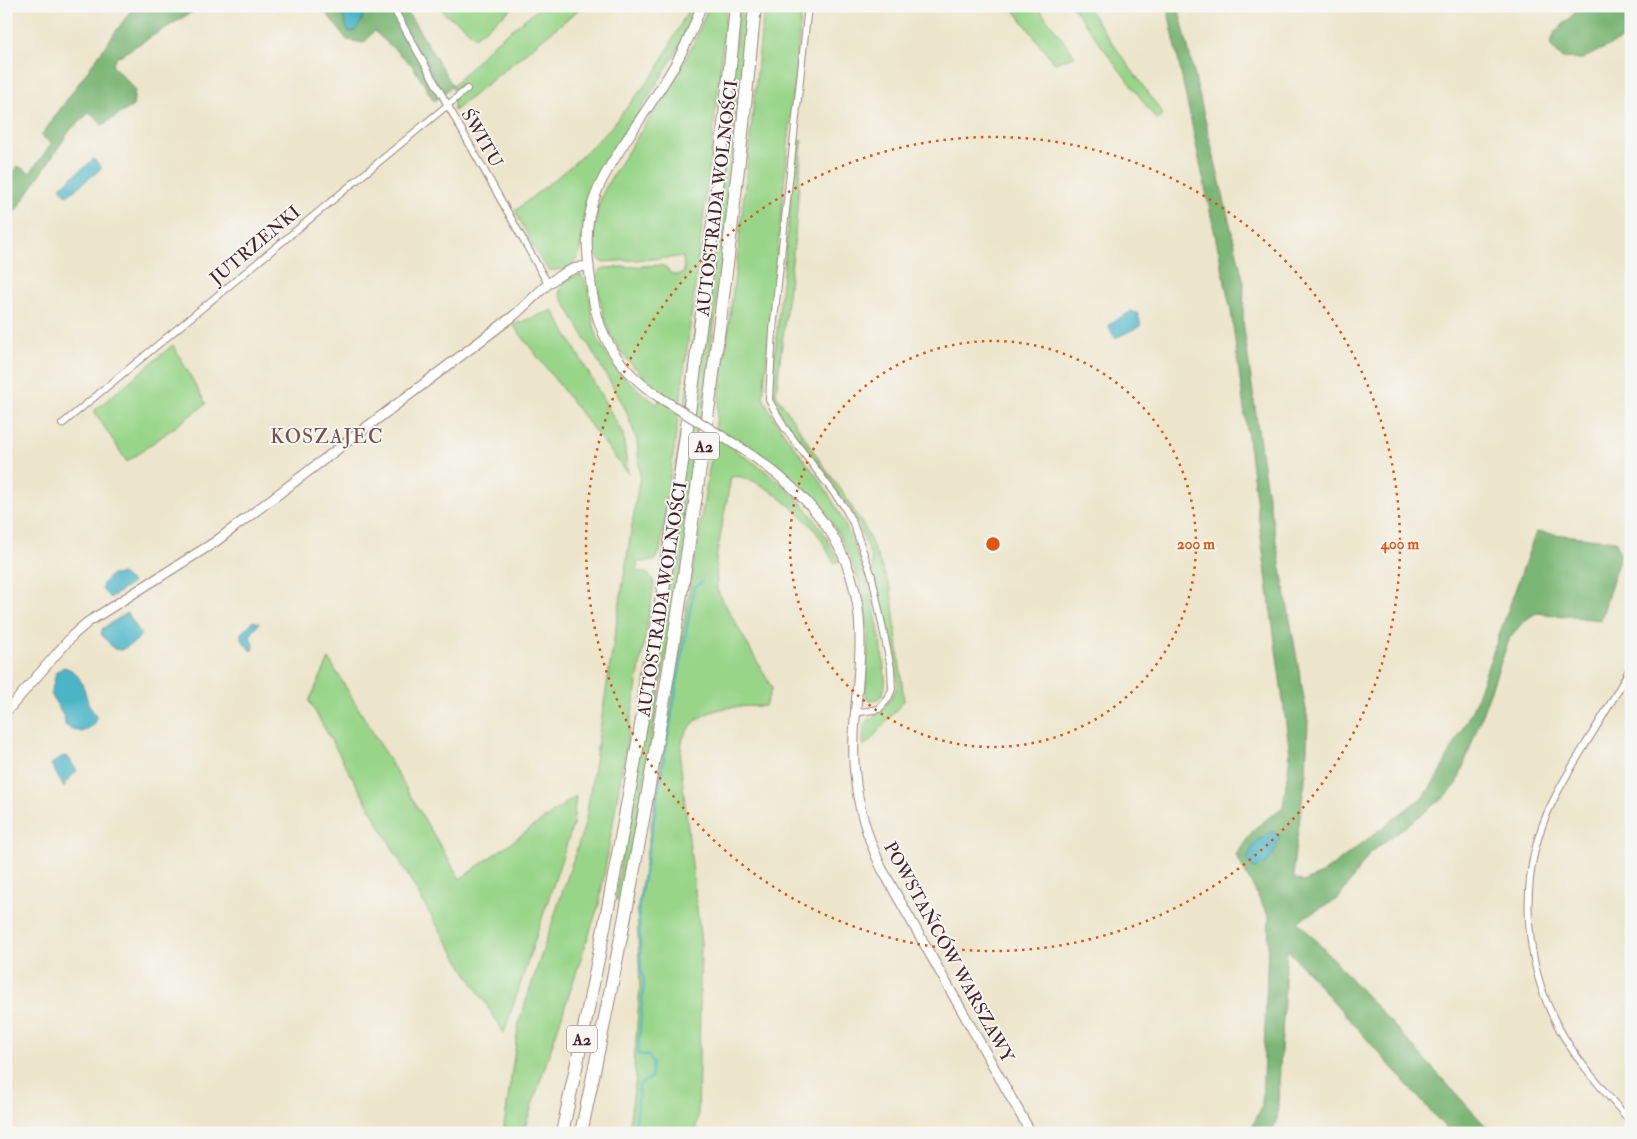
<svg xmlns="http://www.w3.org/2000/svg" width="1637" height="1139" viewBox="0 0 1637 1139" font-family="'IM FELL Double Pica',serif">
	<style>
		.green { fill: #99d589; stroke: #727a5a }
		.forest { fill: #7ab675; stroke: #626a50 }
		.water { fill: #4ab5c7; stroke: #4a6a79 }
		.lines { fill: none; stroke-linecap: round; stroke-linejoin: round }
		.stream { stroke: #4ab5c7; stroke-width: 2 }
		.minor-casing { stroke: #9c827b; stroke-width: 8 }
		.tertiary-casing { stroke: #9c827b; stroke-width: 11 }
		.motorway-casing { stroke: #9c827b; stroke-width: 14 }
		.minor { stroke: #fff; stroke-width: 6 }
		.tertiary { stroke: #fff; stroke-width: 9 }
		.motorway { stroke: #fff; stroke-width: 12 }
		.rail-casing { stroke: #4a1f2b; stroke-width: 4 }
		.rail { stroke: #f6f6f2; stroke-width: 2; stroke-dasharray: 5.5; stroke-linecap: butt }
		.tertiary-bridge-casing { stroke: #9c827b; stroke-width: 11; stroke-linecap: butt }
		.tertiary-bridge { stroke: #fff; stroke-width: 9 }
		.ring { fill: none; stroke: #e0560e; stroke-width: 2.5; stroke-dasharray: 2.5 5 }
		.labels { text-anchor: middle; stroke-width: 4; stroke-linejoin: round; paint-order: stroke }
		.shield { fill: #f6f6f2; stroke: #7e6067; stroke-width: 1 }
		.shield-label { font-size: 16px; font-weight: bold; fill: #4a1f2b }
		.street-label { font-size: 18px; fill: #4a1f2b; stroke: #f6f6f2 }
		.quarter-label { font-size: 20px; letter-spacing: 1px; fill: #7a4e4c; stroke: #f6f6f2 }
		.centre { fill: #e0560e; stroke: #f6f6f2; stroke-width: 2.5 }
		.ring-label { font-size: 15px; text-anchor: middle; font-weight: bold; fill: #e0560e; stroke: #f6f6f2; stroke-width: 4; stroke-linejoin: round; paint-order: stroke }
	</style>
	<rect width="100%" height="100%" fill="#f6f6f2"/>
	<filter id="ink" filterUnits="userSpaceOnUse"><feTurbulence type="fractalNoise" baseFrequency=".02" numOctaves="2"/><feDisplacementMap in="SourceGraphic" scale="10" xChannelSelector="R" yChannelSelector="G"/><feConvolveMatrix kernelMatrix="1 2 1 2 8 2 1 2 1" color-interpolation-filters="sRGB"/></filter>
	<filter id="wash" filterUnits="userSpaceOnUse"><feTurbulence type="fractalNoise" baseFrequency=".0096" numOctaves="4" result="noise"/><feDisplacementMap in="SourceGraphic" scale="20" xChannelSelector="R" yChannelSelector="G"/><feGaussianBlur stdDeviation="1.12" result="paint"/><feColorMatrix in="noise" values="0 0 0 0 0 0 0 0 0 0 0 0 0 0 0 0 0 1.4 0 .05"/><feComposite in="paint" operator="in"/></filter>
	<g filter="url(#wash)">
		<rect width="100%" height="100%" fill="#ede5cb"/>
		<g class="green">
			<polygon points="440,6 515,6 475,37 459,22 446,15"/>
			<polygon points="542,6 583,6 454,111 453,86 493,44"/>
			<path d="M690,6H696L677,51L596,182C592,190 587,199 585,207C580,235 591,272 549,270L541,261L515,211L572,165L607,132L657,70Z"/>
			<path d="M708,6H727C708,189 685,371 660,552L654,561L638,562L636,571C645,572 653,574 654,585L599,904L523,1133H503L519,1022L585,824L640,475L637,441L625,408L560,295C558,284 571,276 581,275C592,288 590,310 594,326C603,361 630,385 658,405L660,390C614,352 606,337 596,278L599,271L604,268L661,265L667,268L670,273L676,275L684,273L683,257L602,262L593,252C594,236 594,219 599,203C606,183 620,164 631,146C660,101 692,58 708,6Z"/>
			<polygon points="740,6 751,6 738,141 687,535 624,896 620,900 615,900"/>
			<path d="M764,6H802L763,397C777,430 803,455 823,485C860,543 879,610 885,678C886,691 882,702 868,700L865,693C867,670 869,647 867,624C863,575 839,523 803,489C783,469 759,454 737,438L735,450C766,470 797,493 818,524C826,535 832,548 839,561L834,563C828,552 822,539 814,529C798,511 755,472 731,477L716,559L717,590L772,688L765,706C734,707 702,704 684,736C681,742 681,753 680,759L701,943L698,1117L695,1133H628L636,1076L634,1065L640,986L637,912L714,439L737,260Z"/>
			<polygon points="1011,6 1037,6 1075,56 1054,63"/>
			<polygon points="1072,6 1086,6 1163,114 1157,120"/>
			<path d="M797,140L802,141L795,236L776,394L820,461L844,494L866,530L891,589L904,701L868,743L863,745L864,724C880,712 891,703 898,684L870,554L859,526L849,508L775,406L771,388Z"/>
			<polygon points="553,310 623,434 628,474 513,325"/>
			<polygon points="173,345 206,404 127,462 94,411"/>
			<polygon points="329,659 460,879 576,796 573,825 504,1033 427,909 309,701"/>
		</g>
		<g class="forest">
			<polygon points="134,6 202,6 116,58 112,65 135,89 133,106 102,125 90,112 71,129 6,225 6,182 18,166 30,173 52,143 41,136"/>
			<polygon points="321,6 404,6 453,86 434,101 412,65 374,31 364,43 347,40"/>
			<polygon points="1167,6 1178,6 1244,283 1243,321 1264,473 1308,721 1306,773 1294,859 1294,878 1303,882 1322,874 1425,795 1439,774 1473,708 1536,532 1616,541 1620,555 1601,620 1536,613 1524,621 1510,637 1457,784 1446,796 1370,853 1339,898 1298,921 1492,1133 1450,1133 1287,949 1277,1119 1271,1133 1249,1133 1262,1106 1269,917 1236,855 1255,828 1283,807 1290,754 1231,311"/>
			<polygon points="1577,6 1631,6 1631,35 1582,59 1562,58 1550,45 1555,32 1576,12"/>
		</g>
		<g class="water">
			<path d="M363,6C364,16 362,25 353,32L348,31L340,6Z"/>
			<polygon points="94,159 102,168 67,196 60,187"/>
			<polygon points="1132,311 1138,314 1141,326 1115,338 1109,328 1109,324"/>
			<polygon points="122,574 133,583 110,598 102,590 103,583 111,575"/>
			<polygon points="127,613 141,634 136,641 121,650 114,649 101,634 103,628"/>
			<polygon points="253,621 259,623 250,636 254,648 251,651 241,639 241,633"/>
			<path d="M64,667C81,671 84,689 88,703C90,708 94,712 96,717L94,725L82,732L69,728L65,725V719L51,694L56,672Z"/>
			<polygon points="63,756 68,757 77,771 65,783 64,788 51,764"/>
			<path d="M1274,832L1279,835C1279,849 1269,867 1253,868L1248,861C1248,847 1262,835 1274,832Z"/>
		</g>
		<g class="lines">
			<polyline class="stream" points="632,1133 636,1127 639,1085 651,1078 653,1063 649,1056 638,1054 644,981 641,969 639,906 693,593 694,587 702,582"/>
		</g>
	</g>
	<g filter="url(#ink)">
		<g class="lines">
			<g class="minor-casing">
				<g id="minor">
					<polyline points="392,6 548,284"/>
					<polyline points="808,6 773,330 769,400 784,427 843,505 853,523 872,576 891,668 892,689 888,699 879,709 855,713"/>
					<polyline points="62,424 467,89"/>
					<path d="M1631,666C1608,713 1576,755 1553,801C1514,878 1523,977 1571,1048C1588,1074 1610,1098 1631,1122"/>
				</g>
			</g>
			<g class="tertiary-casing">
				<g id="tertiary">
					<path d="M659,397C620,371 599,339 592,292C589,267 584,239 590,213C596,186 611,164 625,142C653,99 686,56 701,6"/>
					<path d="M736,445C807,490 859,545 860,635C861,682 850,729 855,775C858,808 868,839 882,869L1031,1133"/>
					<path d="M6,712L73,635L88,622L215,542L512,317C535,299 556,267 589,266"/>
				</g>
			</g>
			<g class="motorway-casing">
				<g id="motorway">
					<path d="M562,1133C643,761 700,385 736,6"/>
					<path d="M581,1133C661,761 719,385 755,6"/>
				</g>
			</g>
			<use href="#minor" class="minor"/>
			<use href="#tertiary" class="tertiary"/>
			<use href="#motorway" class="motorway"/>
			<g class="rail-casing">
				<polyline id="rail" points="1630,974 1631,973"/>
			</g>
			<use href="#rail" class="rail"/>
			<g class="tertiary-bridge-casing">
				<polyline id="tertiary-bridge" points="659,397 736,445"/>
			</g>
			<use href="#tertiary-bridge" class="tertiary-bridge"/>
		</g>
	</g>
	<g class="ring">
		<circle cx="993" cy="544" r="203"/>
		<circle cx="993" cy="544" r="407"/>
	</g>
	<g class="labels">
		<g class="shield">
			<rect x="689" y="432.5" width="30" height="27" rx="4"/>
			<rect x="567" y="1025.5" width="30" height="27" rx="4"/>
		</g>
		<g class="shield-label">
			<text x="704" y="452">A2</text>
			<text x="582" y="1045">A2</text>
		</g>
		<g class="street-label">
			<text transform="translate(482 138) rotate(60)" y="6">ŚWITU</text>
			<text transform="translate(717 198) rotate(-83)" y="6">AUTOSTRADA WOLNOŚCI</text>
			<text transform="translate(255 245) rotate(-40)" y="6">JUTRZENKI</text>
			<text transform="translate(662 599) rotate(-81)" y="6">AUTOSTRADA WOLNOŚCI</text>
			<text transform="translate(949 952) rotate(61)" y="6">POWSTAŃCÓW WARSZAWY</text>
		</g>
		<g class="quarter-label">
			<text x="327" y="443">KOSZAJEC</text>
		</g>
	</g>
	<circle cx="993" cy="544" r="8" class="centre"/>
	<g class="ring-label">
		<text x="1196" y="549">200 m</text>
		<text x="1400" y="549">400 m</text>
	</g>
	<rect width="1637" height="1139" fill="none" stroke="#f6f6f2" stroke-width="25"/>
</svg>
